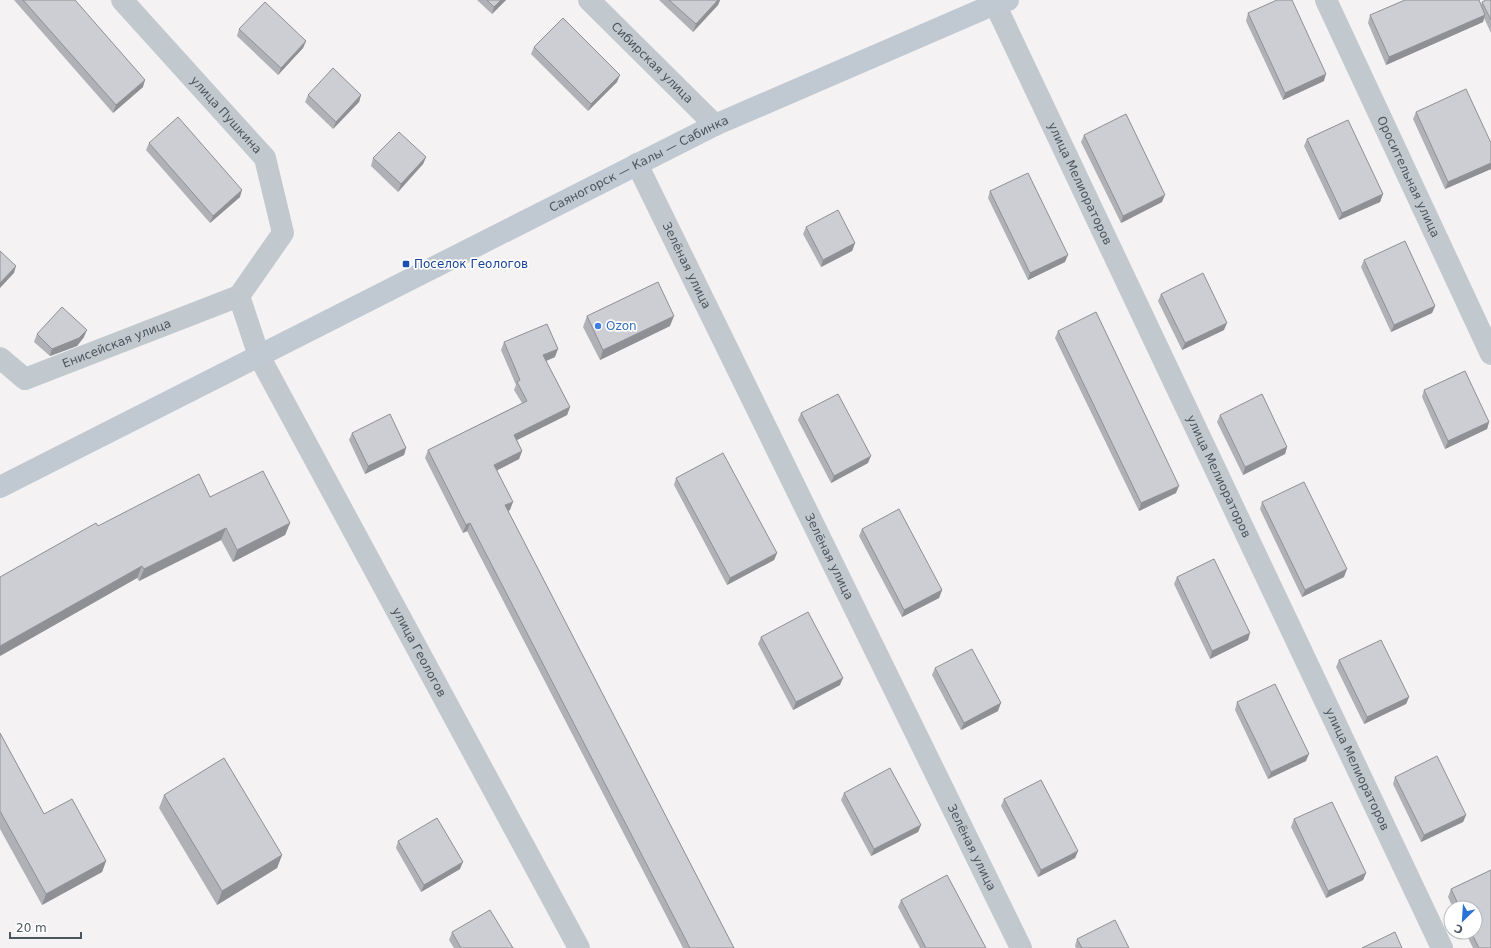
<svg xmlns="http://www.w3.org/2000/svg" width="1491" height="948" viewBox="0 0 1491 948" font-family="'DejaVu Sans',sans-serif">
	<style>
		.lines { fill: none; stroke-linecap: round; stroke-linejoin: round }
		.street { stroke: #c1c9cf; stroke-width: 22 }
		.secondary { stroke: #c0c8d1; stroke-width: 22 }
		.wall { fill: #afb1b6 }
		.shaded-wall { fill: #8f9094 }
		.building { fill: #ccced4; stroke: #8f9094 }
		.transit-dot { fill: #1a4fb4; stroke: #fff; stroke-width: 1.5 }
		.shop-dot { fill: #3f7fe0; stroke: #fff; stroke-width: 1.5 }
		.labels { text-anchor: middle; stroke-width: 3.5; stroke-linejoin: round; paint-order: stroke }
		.street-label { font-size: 12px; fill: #4b555e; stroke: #fff }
		.transit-label { font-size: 12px; fill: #164399; stroke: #fff; text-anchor: start }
		.shop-label { font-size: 12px; fill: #366cbe; stroke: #fff; text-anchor: start }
	</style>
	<rect width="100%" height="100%" fill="#f4f2f2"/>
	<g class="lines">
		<g class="street">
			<path id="s1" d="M122,0L265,158L283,233L239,296L259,356L579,948"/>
			<path id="s2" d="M589,0L715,125"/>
			<path id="s3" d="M990,0L995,4L1442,948"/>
			<path id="s4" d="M1326,0L1491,354"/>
			<path id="s5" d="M637,164L1021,948"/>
			<path id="s6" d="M0,358L25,379L239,296"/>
		</g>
		<path class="secondary" id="s7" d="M0,487L715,125L995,4L1008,0"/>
	</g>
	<g class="wall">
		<polygon points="14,0 75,0 143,87 113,113"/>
		<polygon points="477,0 506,0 492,14"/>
		<polygon points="659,0 720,0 718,5 693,32"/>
		<polygon points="1491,0 1491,33 1484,18 1483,22 1386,65 1368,23 1370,15 1481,5 1482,2"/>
		<polygon points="1248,13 1324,81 1283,100 1246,21"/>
		<polygon points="239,29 306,41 303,48 278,75 237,36"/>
		<polygon points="534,47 617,82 588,111 531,54"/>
		<polygon points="308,95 361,95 359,102 333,129 305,102"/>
		<polygon points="1416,112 1491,143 1491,169 1445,189 1413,119"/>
		<polygon points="1084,135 1162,202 1121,223 1081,142"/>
		<polygon points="1307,139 1383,194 1380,202 1339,220 1304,146"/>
		<polygon points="149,143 240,197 210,223 146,150"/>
		<polygon points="426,157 423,164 398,192 371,166 373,158"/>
		<polygon points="990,191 1065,262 1028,280 988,198"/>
		<polygon points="806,227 855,243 852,251 821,267 803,234"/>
		<polygon points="1364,260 1435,306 1432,313 1391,332 1361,267"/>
		<polygon points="1161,294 1224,330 1182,350 1158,301"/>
		<polygon points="587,316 670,326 600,360 583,327"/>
		<polygon points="1058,331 1176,493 1139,511 1055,338"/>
		<polygon points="37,334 84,337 77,346 50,356 34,342"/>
		<polygon points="504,342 555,357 546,361 570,407 567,415 517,440 522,451 519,459 497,470 510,510 508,511 734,948 683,948 467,531 463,533 425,458 428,450 522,403 514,390 516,385 501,350"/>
		<polygon points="1424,390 1489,422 1487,429 1445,449 1422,397"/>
		<polygon points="801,413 868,463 831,483 798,420"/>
		<polygon points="1220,415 1287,447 1285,454 1243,475 1217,422"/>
		<polygon points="352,433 406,448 404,455 365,474 349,440"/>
		<polygon points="676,478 777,553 774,560 727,585 674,485"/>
		<polygon points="210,497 290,523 285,535 233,562 221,540 139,581 137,578 0,656 98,526"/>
		<polygon points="1262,502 1344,577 1302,597 1260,509"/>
		<polygon points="862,529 942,590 939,598 902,617 859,536"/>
		<polygon points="1177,577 1248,640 1210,659 1174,584"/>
		<polygon points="761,637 840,685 793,710 758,644"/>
		<polygon points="1339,660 1409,697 1406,704 1364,724 1336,667"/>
		<polygon points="935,668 998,711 961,730 932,675"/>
		<polygon points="1237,702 1306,761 1268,779 1235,710"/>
		<polygon points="0,733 44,814 106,861 102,872 42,905 0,829"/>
		<polygon points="1395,777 1466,815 1463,822 1421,842 1393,784"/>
		<polygon points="844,793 921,825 918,832 871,856 841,800"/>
		<polygon points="164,795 282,855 277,868 217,905 159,808"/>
		<polygon points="1004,799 1078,851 1075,858 1038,877 1001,806"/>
		<polygon points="1294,819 1366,873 1363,880 1326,898 1291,827"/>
		<polygon points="398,841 460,869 421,892 396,848"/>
		<polygon points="1491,870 1491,948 1473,948 1465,932 1475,932 1475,908 1453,908 1448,897 1451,889"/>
		<polygon points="901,900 986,948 920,948 898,907"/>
		<polygon points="452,932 513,948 454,948 449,940"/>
		<polygon points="1077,939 1129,948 1076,948 1075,946"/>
	</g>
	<g class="shaded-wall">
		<polygon points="501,0 506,0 492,14 494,7"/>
		<polygon points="718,0 720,0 718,5 693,32 696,24"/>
		<polygon points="1485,15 1483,22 1386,65 1389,57"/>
		<polygon points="306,41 303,48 278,75 281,68"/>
		<polygon points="1326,74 1324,81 1283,100 1285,93"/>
		<polygon points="620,75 617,82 588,111 591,104"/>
		<polygon points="145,80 143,87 113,113 116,105"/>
		<polygon points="361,95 359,102 333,129 336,122"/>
		<polygon points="426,157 423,164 398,192 401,184"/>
		<polygon points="1491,163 1491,169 1445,189 1448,182"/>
		<polygon points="242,190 240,197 210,223 213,216"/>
		<polygon points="1383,194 1380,202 1339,220 1342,213"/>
		<polygon points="1165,195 1162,202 1121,223 1123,216"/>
		<polygon points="855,243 852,251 821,267 823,260"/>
		<polygon points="1068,255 1065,262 1028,280 1030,273"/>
		<polygon points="16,266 14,273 0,288 0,283"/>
		<polygon points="1435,306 1432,313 1391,332 1394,325"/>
		<polygon points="674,316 670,326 600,360 603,350"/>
		<polygon points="1227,323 1224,330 1182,350 1185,343"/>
		<polygon points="87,330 84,337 77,346 50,356 52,349"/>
		<polygon points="558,349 555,357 541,363 543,355"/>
		<polygon points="570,407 567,415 511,443 514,435"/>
		<polygon points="1489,422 1487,429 1445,449 1448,441"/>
		<polygon points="1287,447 1285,454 1243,475 1245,467"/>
		<polygon points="406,448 404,455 365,474 368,466"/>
		<polygon points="522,451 519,459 492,473 494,465"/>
		<polygon points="871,456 868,463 831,483 834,476"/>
		<polygon points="1179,486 1176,493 1139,511 1141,503"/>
		<polygon points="513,502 510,510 502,513 505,505"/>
		<polygon points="290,523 285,535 233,562 237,550"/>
		<polygon points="470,523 467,531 463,533 466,525"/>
		<polygon points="226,528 221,540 139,581 144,569"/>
		<polygon points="777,553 774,560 727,585 730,578"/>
		<polygon points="142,566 137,578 0,656 0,646"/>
		<polygon points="1347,569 1344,577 1302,597 1305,590"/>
		<polygon points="942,590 939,598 902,617 904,610"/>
		<polygon points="1250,633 1248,640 1210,659 1212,651"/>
		<polygon points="843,678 840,685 793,710 796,702"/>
		<polygon points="1409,697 1406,704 1364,724 1367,717"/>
		<polygon points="1001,703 998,711 961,730 964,723"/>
		<polygon points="1309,754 1306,761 1268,779 1271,772"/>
		<polygon points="1466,815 1463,822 1421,842 1424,835"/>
		<polygon points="921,825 918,832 871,856 874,849"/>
		<polygon points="1078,851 1075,858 1038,877 1041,870"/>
		<polygon points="282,855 277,868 217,905 222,891"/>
		<polygon points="106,861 102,872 42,905 46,894"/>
		<polygon points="463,862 460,869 421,892 424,885"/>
		<polygon points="1366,873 1363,880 1326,898 1328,891"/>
	</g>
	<g class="building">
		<polygon points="23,0 75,0 145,80 116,105"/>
		<polygon points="487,0 501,0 494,7"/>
		<polygon points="669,0 718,0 696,24"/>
		<polygon points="1277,0 1292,0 1326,74 1285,93 1248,13"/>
		<polygon points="1405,0 1479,0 1485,15 1389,57 1370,15"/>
		<polygon points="1486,0 1491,0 1491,20 1482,2"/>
		<polygon points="265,2 306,41 281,68 239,29"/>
		<polygon points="563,18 620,75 591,104 534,47"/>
		<polygon points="333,68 361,95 336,122 308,95"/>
		<polygon points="1466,89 1491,143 1491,163 1448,182 1416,112"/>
		<polygon points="1126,114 1165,195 1123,216 1084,135"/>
		<polygon points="178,117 242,190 213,216 149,143"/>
		<polygon points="1348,120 1383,194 1342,213 1307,139"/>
		<polygon points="399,132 426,157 401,184 373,158"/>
		<polygon points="1028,173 1068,255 1030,273 990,191"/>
		<polygon points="838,210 855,243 823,260 806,227"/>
		<polygon points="1405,241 1435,306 1394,325 1364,260"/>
		<polygon points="0,251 16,266 0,283"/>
		<polygon points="1203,273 1227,323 1185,343 1161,294"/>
		<polygon points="658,282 674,316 603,350 587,316"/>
		<polygon points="62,307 87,330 79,338 52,349 37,334"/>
		<polygon points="1096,312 1179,486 1141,503 1058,331"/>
		<polygon points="547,324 558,349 543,355 570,407 514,435 522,451 494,465 513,502 505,505 734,948 690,948 470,523 466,525 428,450 527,401 517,382 520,380 504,342"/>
		<polygon points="1465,371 1489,422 1448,441 1424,390"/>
		<polygon points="838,394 871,456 834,476 801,413"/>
		<polygon points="1262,394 1287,447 1245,467 1220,415"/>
		<polygon points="390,414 406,448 368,466 352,433"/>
		<polygon points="723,453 777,553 730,578 676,478"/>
		<polygon points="263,471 290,523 237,550 226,528 144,569 142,566 0,646 0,577 96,523 98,526 199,474 210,497"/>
		<polygon points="1304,482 1347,569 1305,590 1262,502"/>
		<polygon points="899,509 942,590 904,610 862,529"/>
		<polygon points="1214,559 1250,633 1212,651 1177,577"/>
		<polygon points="808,612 843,678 796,702 761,637"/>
		<polygon points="1381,640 1409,697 1367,717 1339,660"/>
		<polygon points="972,649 1001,703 964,723 935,668"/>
		<polygon points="1275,684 1309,754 1271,772 1237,702"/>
		<polygon points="0,733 44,814 72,799 106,861 46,894 0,811"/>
		<polygon points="1437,756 1466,815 1424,835 1395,777"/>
		<polygon points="224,758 282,855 222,891 164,795"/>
		<polygon points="890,768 921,825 874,849 844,793"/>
		<polygon points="1041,780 1078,851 1041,870 1004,799"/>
		<polygon points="1332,802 1366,873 1328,891 1294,819"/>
		<polygon points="437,818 463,862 424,885 398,841"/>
		<polygon points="1491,870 1491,948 1479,948 1471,932 1475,932 1475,908 1460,908 1451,889"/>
		<polygon points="947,875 986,948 926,948 901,900"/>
		<polygon points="490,910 513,948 461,948 452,932"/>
		<polygon points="1115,920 1129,948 1082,948 1077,939"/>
		<polygon points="1395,932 1402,948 1362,948"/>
	</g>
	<rect class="transit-dot" x="402" y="260" width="8" height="8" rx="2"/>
	<circle class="shop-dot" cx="598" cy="326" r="4"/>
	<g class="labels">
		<g class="street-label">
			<text dy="4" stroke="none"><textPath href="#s2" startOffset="89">Сибирская улица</textPath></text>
			<text dy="4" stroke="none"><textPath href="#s1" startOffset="155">улица Пушкина</textPath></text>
			<text dy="4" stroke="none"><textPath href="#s7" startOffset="716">Саяногорск — Калы — Сабинка</textPath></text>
			<text dy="4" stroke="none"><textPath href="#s4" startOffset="195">Оросительная улица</textPath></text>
			<text dy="4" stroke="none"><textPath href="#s3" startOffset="205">улица Мелиораторов</textPath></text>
			<text dy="4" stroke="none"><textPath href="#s5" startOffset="113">Зелёная улица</textPath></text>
			<text dy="4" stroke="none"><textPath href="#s6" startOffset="131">Енисейская улица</textPath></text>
			<text dy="4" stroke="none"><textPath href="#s3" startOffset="529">улица Мелиораторов</textPath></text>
			<text dy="4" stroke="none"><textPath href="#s5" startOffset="437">Зелёная улица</textPath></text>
			<text dy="4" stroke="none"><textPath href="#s1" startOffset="767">улица Геологов</textPath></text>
			<text dy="4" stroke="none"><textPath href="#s3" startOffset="853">улица Мелиораторов</textPath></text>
			<text dy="4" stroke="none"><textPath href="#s5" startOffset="761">Зелёная улица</textPath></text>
		</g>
		<g class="transit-label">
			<text x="414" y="268">Поселок Геологов</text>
		</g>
		<g class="shop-label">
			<text x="606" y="330">Ozon</text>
		</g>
	</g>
	<g transform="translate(1463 920) rotate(205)"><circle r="19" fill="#ffffff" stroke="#b7bbbf"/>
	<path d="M0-3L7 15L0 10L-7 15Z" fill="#2b74d5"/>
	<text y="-6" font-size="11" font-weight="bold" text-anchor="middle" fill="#4b555e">С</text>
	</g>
	<path d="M10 932v6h71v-6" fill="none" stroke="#4b555e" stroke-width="2"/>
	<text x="16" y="932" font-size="12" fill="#4b555e" stroke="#ffffff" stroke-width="3" paint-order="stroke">20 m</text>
</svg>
